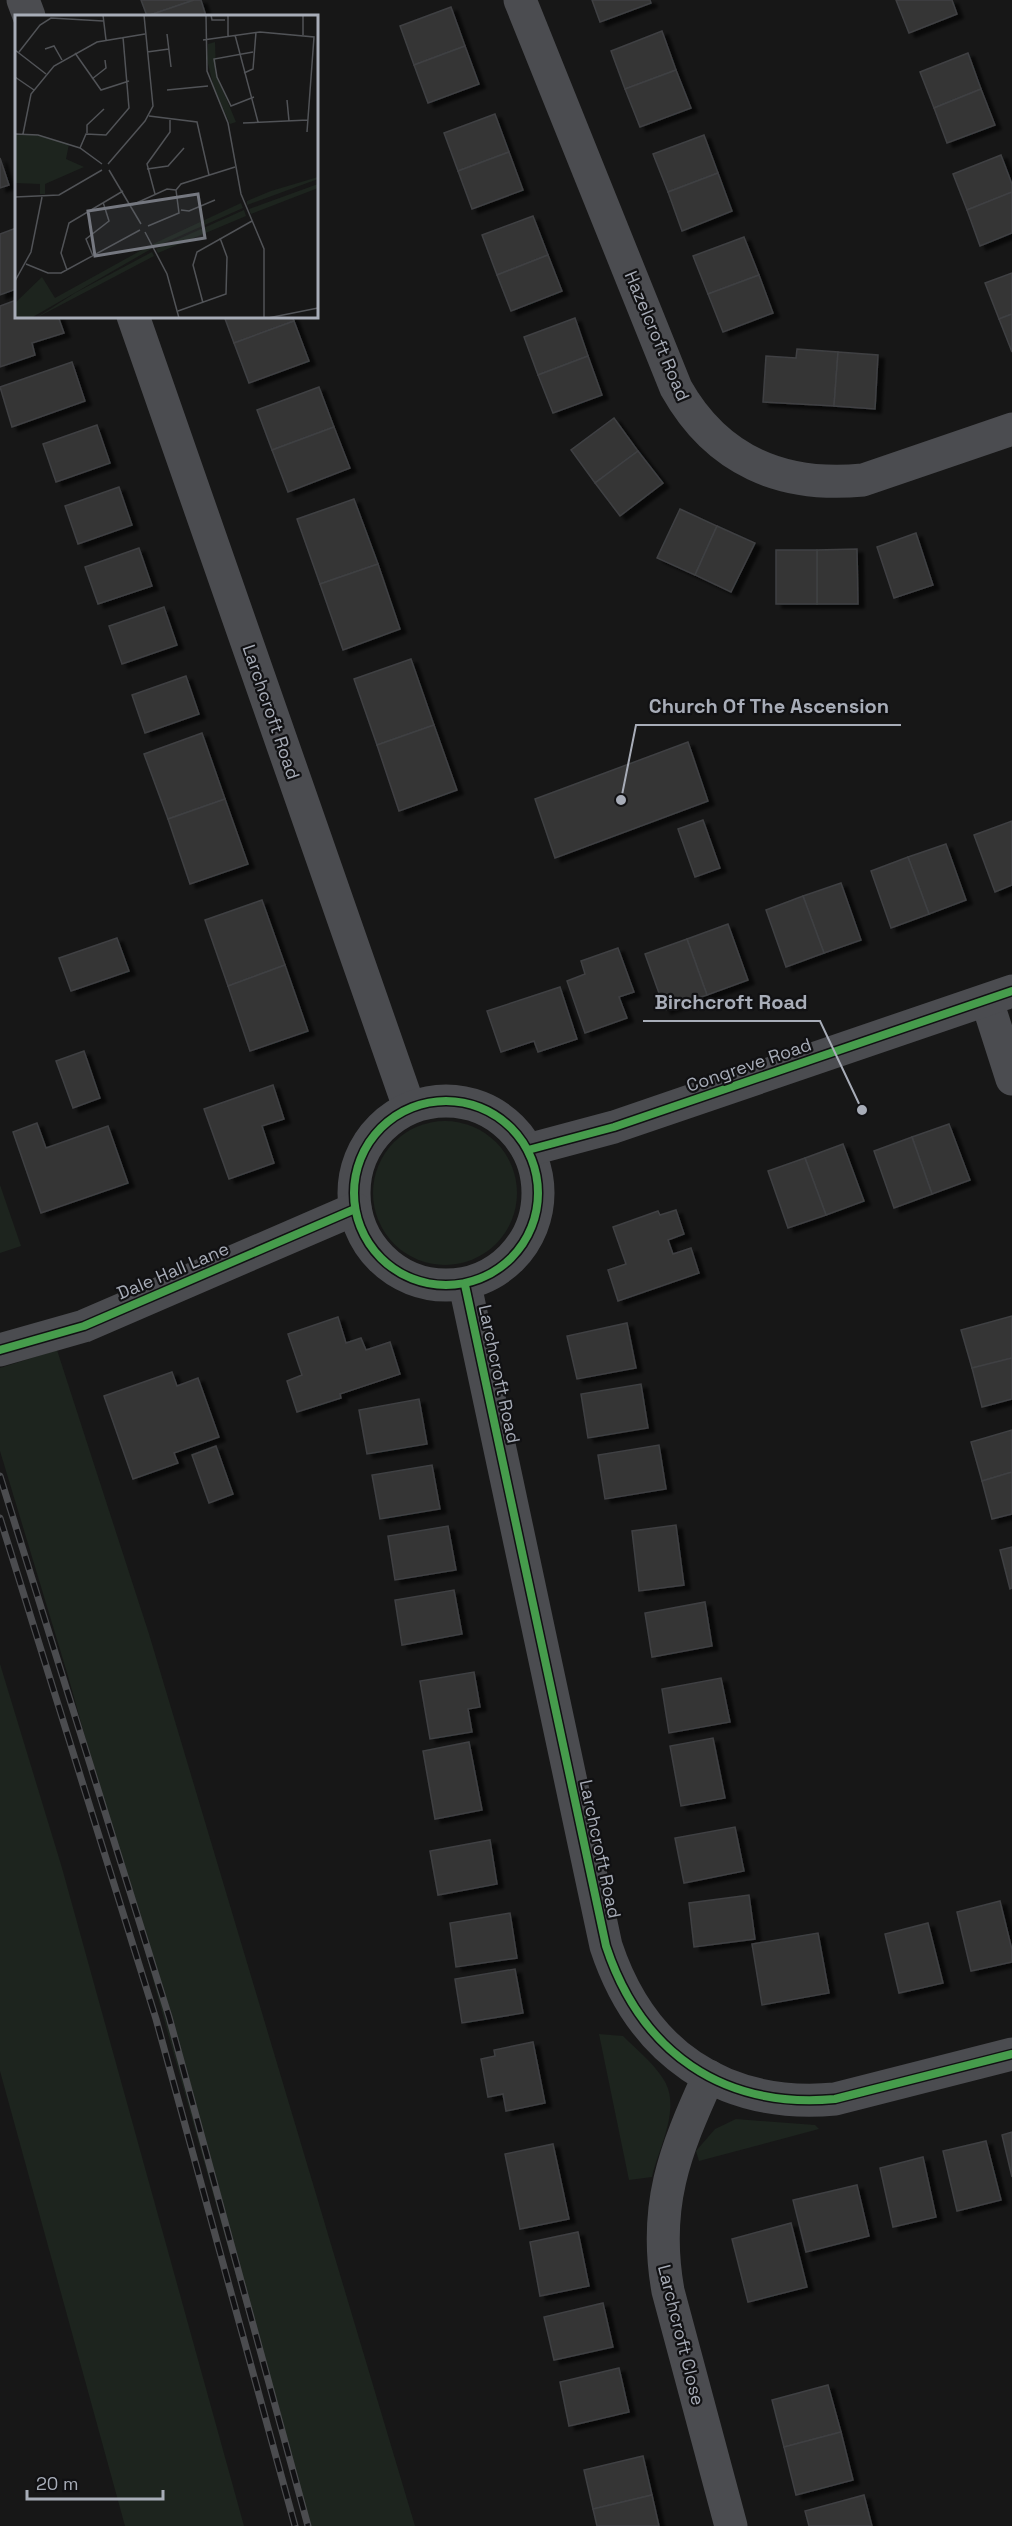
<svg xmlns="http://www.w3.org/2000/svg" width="1012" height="2526" viewBox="0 0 1012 2526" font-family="'Space Grotesk',sans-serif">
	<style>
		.green { fill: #1d241e }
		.building { fill: #353536; stroke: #3f4043; stroke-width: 1.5; filter: url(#shadow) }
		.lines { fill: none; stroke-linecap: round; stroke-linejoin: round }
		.minor { stroke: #4b4c50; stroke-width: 33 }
		.tertiary { stroke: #4b4c50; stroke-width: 33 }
		.rail-casing { stroke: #4b4c4f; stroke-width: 7 }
		.rail { stroke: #111113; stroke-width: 4.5; stroke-dasharray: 14; stroke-linecap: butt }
		.cycleway-casing { stroke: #111113; stroke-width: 11 }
		.cycleway { stroke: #469c4c; stroke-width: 8 }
		.labels { text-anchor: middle; stroke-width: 4.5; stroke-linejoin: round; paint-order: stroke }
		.street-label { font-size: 18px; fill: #a8adb8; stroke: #111113 }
		.inset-road { fill: none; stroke: #515357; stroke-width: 1.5 }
		.view { fill: #757880; fill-opacity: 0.15; stroke: #757880; stroke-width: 3 }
		.inset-edge { fill: none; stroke: #a8adb8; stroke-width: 3 }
		.leader { fill: none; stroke: #a8adb8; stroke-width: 2 }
		.callout-dot { fill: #a8adb8; stroke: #111113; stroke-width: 2 }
		.callout-label { font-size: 20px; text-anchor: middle; font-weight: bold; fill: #a8adb8; stroke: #111113; stroke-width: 4.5; stroke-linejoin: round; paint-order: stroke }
	</style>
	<defs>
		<filter id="shadow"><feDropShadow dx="6" dy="4" stdDeviation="1.5" flood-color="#0009"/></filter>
	</defs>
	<rect width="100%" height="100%" fill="#171717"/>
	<g class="green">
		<circle cx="445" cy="1193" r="72"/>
		<polygon points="0,1185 21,1246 0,1253"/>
		<polygon points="57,1350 149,1634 415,2526 306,2526 68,1676 0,1451 0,1368"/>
		<polygon points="0,1664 62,1868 244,2526 125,2526 0,2071"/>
		<path d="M599,2034L623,2036C636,2049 652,2062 662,2077C683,2106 659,2146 652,2177L629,2180Z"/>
		<polygon points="736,2119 815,2125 819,2129 699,2161 696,2151 715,2129"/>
	</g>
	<g class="building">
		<polygon points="141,0 194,0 147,16"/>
		<polygon points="194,0 201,0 206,16 147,16"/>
		<polygon points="592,0 650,0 651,3 600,22"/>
		<polygon points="896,0 952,0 957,14 909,33"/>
		<polygon points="451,7 465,46 414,65 400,26"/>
		<polygon points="662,31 676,70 625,89 611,51"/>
		<polygon points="465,46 479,84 428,103 414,65"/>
		<polygon points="968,53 981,89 934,108 920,72"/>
		<polygon points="676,70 691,108 640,127 625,89"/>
		<polygon points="981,89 995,125 947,143 934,108"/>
		<polygon points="495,114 509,152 458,171 444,133"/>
		<polygon points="704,135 718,173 668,192 653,154"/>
		<polygon points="509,152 523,190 472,209 458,171"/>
		<polygon points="1001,155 1012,184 1012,192 967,210 953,174"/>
		<polygon points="0,158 9,185 0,188"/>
		<polygon points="718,173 732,211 682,231 668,192"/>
		<polygon points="1012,192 1012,233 980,246 967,210"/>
		<polygon points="533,216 548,255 497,275 482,235"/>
		<polygon points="16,228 16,289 0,295 0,234"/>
		<polygon points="744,237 759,275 708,294 693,256"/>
		<polygon points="548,255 562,291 511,311 497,275"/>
		<polygon points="1012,273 1012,314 999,319 985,283"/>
		<polygon points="759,275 773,313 723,332 708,294"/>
		<polygon points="16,300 16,316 58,316 64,333 32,343 35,355 0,367 0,306"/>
		<polygon points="1012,314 1012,352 999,319"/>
		<polygon points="224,316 292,316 294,321 234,343"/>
		<polygon points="575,318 588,356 538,375 524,337"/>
		<polygon points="294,321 309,361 249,383 234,343"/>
		<polygon points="797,349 838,352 834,406 763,402 766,356 796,358"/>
		<polygon points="838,352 878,355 875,409 834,406"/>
		<polygon points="588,356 602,395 553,413 538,375"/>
		<polygon points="72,362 85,401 12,427 0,387"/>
		<polygon points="319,387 334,427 272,450 257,410"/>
		<polygon points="614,418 638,451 595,483 571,450"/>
		<polygon points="97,425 110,463 56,482 43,444"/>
		<polygon points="334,427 350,468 288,492 272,450"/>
		<polygon points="638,451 663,483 620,516 595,483"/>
		<polygon points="119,487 132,525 78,544 65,506"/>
		<polygon points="354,499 378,564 320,584 297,519"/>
		<polygon points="680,509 717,526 695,575 657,558"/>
		<polygon points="717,526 755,543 731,592 695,575"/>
		<polygon points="916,533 933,585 894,598 877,547"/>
		<polygon points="139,548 152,586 98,604 85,567"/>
		<polygon points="857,549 858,604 817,604 817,550"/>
		<rect x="776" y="550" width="41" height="54"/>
		<polygon points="378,564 400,629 343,650 320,584"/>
		<polygon points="164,607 177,645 122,664 109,626"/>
		<polygon points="411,659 434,725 377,745 354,679"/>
		<polygon points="186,676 199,714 145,733 132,695"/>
		<polygon points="434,725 457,790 399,811 377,745"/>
		<polygon points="202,733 225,799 168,819 144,754"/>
		<polygon points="688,742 708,801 555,858 535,799"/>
		<polygon points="225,799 248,864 190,884 168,819"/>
		<polygon points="703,820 720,868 695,877 678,829"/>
		<polygon points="1012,821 1012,885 995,892 974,835"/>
		<polygon points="946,844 966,900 929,914 908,857"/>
		<polygon points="908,857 929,914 891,928 871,871"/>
		<polygon points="841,883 861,940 824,953 803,896"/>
		<polygon points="803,896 824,953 786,967 766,910"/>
		<polygon points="262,900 285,965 228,986 205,920"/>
		<polygon points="728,924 748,980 707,995 687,939"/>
		<polygon points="117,938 129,971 71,991 59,958"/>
		<polygon points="687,939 707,995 665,1010 645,954"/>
		<polygon points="618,948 634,992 619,997 627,1018 585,1033 567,981 585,974 581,961"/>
		<polygon points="285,965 308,1031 250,1051 228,986"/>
		<polygon points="560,987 577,1039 538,1052 534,1041 501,1052 487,1011"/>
		<polygon points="84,1051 100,1098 73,1108 56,1061"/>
		<polygon points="273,1085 284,1119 262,1126 274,1163 229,1179 204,1109"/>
		<polygon points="37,1123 46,1148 108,1126 128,1183 41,1213 13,1132"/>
		<polygon points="949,1124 970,1180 932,1194 912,1137"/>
		<polygon points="912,1137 932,1194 894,1208 874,1151"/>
		<polygon points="843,1144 864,1201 826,1215 805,1158"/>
		<polygon points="805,1158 826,1215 788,1228 768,1171"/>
		<polygon points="676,1210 684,1234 668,1240 673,1254 691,1248 699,1273 618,1301 608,1270 626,1264 613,1227 658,1211 660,1215"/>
		<polygon points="1012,1316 1012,1358 972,1368 961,1330"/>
		<polygon points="338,1317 346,1343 361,1338 366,1350 390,1342 400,1374 340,1394 341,1398 297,1412 287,1381 302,1375 288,1334"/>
		<polygon points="627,1323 636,1368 577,1379 567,1336"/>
		<polygon points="1012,1358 1012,1399 982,1407 972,1368"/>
		<polygon points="172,1372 177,1386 198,1378 219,1437 174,1453 178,1463 133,1479 104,1396"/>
		<polygon points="641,1384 648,1428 588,1438 581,1394"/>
		<polygon points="419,1399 427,1444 367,1454 359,1410"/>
		<polygon points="1012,1430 1012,1472 982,1481 971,1442"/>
		<polygon points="659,1445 666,1489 605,1499 598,1455"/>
		<polygon points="216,1446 233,1494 209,1503 192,1455"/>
		<polygon points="432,1465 440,1509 380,1519 372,1475"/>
		<polygon points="1012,1472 1012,1514 992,1519 982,1481"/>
		<polygon points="676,1525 684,1585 639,1591 632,1531"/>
		<polygon points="448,1526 456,1570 395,1580 388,1536"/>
		<polygon points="1012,1547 1012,1588 1010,1589 1000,1550"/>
		<polygon points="454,1590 462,1634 402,1645 395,1600"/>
		<polygon points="705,1602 712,1646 652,1657 645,1613"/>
		<polygon points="474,1672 480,1707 468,1709 472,1732 430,1739 420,1681"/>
		<polygon points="721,1678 730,1722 669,1733 662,1689"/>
		<polygon points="713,1738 725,1798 681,1806 670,1746"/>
		<polygon points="469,1742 482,1810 435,1819 423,1751"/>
		<polygon points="735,1827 744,1871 684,1883 675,1838"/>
		<polygon points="490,1840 497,1884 438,1895 430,1851"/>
		<polygon points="749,1895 755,1939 694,1947 689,1903"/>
		<polygon points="1000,1901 1012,1950 1012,1962 971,1971 957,1912"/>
		<polygon points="510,1913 517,1958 456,1967 450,1923"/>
		<polygon points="928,1923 943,1983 899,1993 885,1934"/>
		<polygon points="818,1933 829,1993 762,2005 752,1944"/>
		<polygon points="515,1969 523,2013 462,2023 455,1979"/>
		<polygon points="533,2042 545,2103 506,2111 503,2094 488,2097 481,2059 495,2056 494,2050"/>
		<polygon points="1012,2132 1012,2177 1002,2135"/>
		<polygon points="986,2141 1001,2200 957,2211 943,2151"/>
		<polygon points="553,2144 569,2219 520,2229 505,2154"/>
		<polygon points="923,2157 936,2217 893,2227 880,2168"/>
		<polygon points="857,2185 869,2236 806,2252 793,2200"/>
		<polygon points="791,2223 807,2287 748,2302 732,2239"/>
		<polygon points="578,2232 589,2286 540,2296 530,2242"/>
		<polygon points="603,2303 613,2347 554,2360 544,2317"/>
		<polygon points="619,2368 629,2412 569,2426 560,2382"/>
		<polygon points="828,2385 841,2432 784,2447 772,2400"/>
		<polygon points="841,2432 853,2480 796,2495 784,2447"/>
		<polygon points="643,2456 652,2495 593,2509 584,2470"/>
		<polygon points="652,2495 659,2526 597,2526 593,2509"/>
		<polygon points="864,2495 872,2526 809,2526 805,2511"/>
	</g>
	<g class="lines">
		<g class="minor">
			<polyline points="23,0 29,16"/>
			<path d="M520,0L676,388C717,461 782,488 863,480L1012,429"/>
			<polyline points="133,316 409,1107"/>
			<polyline points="987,1001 1012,1079"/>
			<path d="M465,1285L606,1946C641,2052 722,2109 835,2099L1012,2054"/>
			<path d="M709,2076C674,2152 653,2207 668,2291L731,2526"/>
		</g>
		<g class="tertiary">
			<circle cx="446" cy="1193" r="92"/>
			<polyline points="528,1150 614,1127 1012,991"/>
			<polyline points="0,1350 84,1326 355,1209"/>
		</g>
		<g class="rail-casing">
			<g id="rail">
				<polyline points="0,1476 169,2017 308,2526"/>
				<polyline points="0,1518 156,2019 295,2526"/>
			</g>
		</g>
		<use href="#rail" class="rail"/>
		<g class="cycleway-casing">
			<g id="cycleway">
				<circle cx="446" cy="1193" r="92"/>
				<polyline points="528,1150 614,1127 1012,991"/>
				<path d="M465,1285L606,1946C641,2052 722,2109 835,2099L1012,2054"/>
				<polyline points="0,1350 84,1326 355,1209"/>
			</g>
		</g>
		<use href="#cycleway" class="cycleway"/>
	</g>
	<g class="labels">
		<g class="street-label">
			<text transform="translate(657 336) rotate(67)" y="6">Hazelcroft Road</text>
			<text transform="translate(271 712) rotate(71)" y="6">Larchcroft Road</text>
			<text transform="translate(749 1065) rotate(-19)" y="6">Congreve Road</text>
			<text transform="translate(173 1271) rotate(-23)" y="6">Dale Hall Lane</text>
			<text transform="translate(499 1374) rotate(78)" y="6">Larchcroft Road</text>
			<text transform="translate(600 1849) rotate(78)" y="6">Larchcroft Road</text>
			<text transform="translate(681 2335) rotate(76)" y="6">Larchcroft Close</text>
		</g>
	</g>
	<g transform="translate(15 15)">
		<rect width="303" height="303" fill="#171717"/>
		<path d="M200,27L201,59L221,107L215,109L199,73L192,45L193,29ZM0,119H17L54,129L51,144L69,152L30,169V179H25V169L0,168ZM303,162V164L232,190V186L256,176ZM303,169V173L236,199L234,194ZM226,188L228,193L140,232L138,229ZM229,195L231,201L143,238L141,234ZM134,231L136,234L16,303H0V288L27,262L40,283ZM137,237L139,241L21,303L60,278Z" fill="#1d241e"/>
		<path class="inset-road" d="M88,0L91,25M191,0L192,56L213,108L226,179L249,234V303M196,0L197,5H210M213,0V21M152,19L156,52M220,20L243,107M288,20V0M188,25L245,17L299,22L292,117M30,34L39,31L47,45M0,35L31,59M4,37L25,10L36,3L88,6M132,37L154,34M238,37L199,44L202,62L216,91L239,82M60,38L86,75L114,66M229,58L238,54L241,17M0,62L19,75M77,64L91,53L90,45M152,75L193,71M272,85L274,106M134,101L182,107L194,160M228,108L293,105M72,118V110L89,94M0,119L23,120L65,133L87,149M8,119L16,79L39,51L82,27L130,19M65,133L71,119L91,120L114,93L108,22M93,149L130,106L138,91L129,0M132,154L153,151L169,133M94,155L126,209M161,175L166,169L220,152M140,179L132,149L155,117V105M0,182L44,180L87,155M117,190L152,174L161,175M166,195L174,196L200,185M133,211L164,198L161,175M130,217L152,259L164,303M78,241L71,224L94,206L88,187M11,249L33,258H46L125,215M52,255L46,238L54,208L108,176M0,266L16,237L27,182M188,288L178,250L182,237L237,206M163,296L211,279L212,242L205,223M253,303L303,293"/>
		<path class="view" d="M183,179L190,223L80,241L73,196Z"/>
		<rect width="303" height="303" class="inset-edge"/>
	</g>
	<path class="leader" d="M621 800L636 725H901M862 1110L820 1021H643"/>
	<g class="callout-dot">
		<circle cx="621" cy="800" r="6"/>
		<circle cx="862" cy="1110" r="6"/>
	</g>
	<g class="callout-label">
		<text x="769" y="713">Church Of The Ascension</text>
		<text x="731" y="1009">Birchcroft Road</text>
	</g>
	<path d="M27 2490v9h136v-9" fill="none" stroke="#a8adb8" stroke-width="3"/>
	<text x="36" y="2490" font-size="18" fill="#a8adb8" stroke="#111113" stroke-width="4.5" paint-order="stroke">20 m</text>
</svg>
